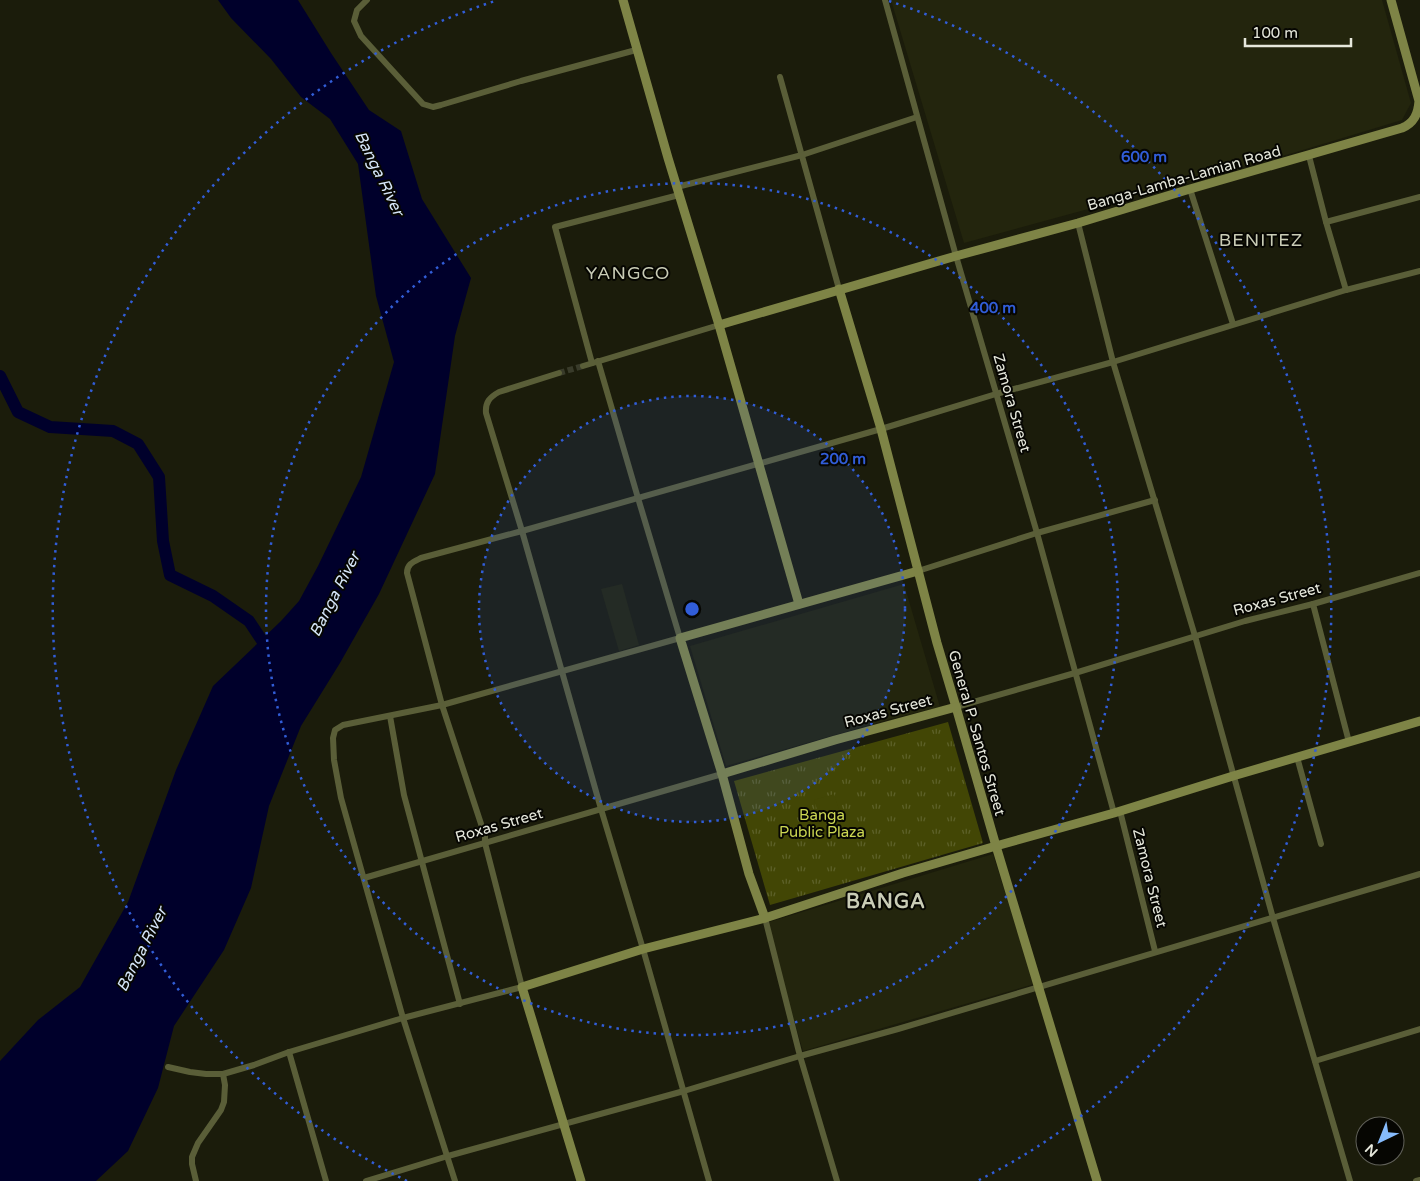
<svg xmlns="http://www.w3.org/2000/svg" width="1420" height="1181" viewBox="0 0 1420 1181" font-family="'Varela Round',sans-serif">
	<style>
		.built { fill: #23250d }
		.grass { fill: url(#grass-tufts) }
		.garden { fill: #424605 }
		.water { fill: #00002b }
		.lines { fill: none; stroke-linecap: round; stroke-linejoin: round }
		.river { stroke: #00002b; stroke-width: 12 }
		.street-tunnel { stroke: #393b2a; stroke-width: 6; stroke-dasharray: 6 3; stroke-linecap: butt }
		.street { stroke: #5a5e38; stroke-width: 6 }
		.secondary { stroke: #7e8446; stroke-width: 9 }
		.ring { fill: none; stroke: #315dd8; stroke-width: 2.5; stroke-dasharray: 2.5 5 }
		.labels { text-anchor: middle; stroke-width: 4; stroke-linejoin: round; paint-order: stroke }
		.street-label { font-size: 15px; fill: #e6e8dc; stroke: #060602 }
		.park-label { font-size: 15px; fill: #ccd752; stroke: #060602 }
		.water-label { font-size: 16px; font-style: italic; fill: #d6e6f9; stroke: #060602 }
		.quarter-label { font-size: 18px; letter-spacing: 1px; fill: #c9ccb6; stroke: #060602 }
		.district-label { font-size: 20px; font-weight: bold; letter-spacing: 1px; fill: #c9ccb6; stroke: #060602 }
		.centre { fill: #315dd8; stroke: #060602; stroke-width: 2.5 }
		.ring-label { font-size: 15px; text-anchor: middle; font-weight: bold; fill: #315dd8; stroke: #060602; stroke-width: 4; stroke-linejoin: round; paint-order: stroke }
	</style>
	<defs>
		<pattern id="grass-tufts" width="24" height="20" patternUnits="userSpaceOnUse" patternTransform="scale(1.25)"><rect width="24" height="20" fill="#424605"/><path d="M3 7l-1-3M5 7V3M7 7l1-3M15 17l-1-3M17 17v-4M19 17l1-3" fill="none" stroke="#5d6129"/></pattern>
	</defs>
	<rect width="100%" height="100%" fill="#1b1c0b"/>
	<g class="built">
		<polygon points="891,0 1382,0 1411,103 1402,120 1293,153 964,243"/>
		<polygon points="622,584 639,645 619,651 601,589"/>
		<polygon points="904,584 940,707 894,718 726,766 690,646"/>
		<polygon points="993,854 1034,984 803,1051 766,923"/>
	</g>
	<polygon class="grass" points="948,722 983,843 770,905 734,781"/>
	<polygon class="garden" points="834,794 847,834 827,840 814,800"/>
	<polygon class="water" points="218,0 298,0 331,53 369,110 401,131 422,199 471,278 455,336 435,474 379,594 340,663 301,726 269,806 251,888 224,950 174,1026 158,1088 128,1151 96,1181 0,1181 0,1061 38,1020 80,987 128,902 176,770 213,686 281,621 299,601 318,566 361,477 394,362 376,296 358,164 330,119 301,97 271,59 231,18"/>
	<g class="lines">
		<polyline class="river" points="0,376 18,412 50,427 113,431 138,444 159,477 163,541 170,575 213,596 249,621 271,654"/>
		<polyline class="street-tunnel" points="559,373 583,366"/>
		<g class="street">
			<polyline points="367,0 357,10 354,21 361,36 423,104 433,107 441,105 521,81 636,50"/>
			<polyline points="885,0 956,256 1037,533 1114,813"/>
			<polyline points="780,77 839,289"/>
			<polyline points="1309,156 1326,222 1346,290"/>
			<polyline points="677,187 802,155 917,117"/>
			<polyline points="1190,189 1233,324"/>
			<polyline points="1326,222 1420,197"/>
			<polyline points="1078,223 1113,362 1195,636 1273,918 1350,1181"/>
			<polyline points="592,363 555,227 679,195"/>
			<polyline points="583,366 719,325"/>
			<path d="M559,373L499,392C490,397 485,402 486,413L522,531L601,809L643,949L709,1181"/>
			<polyline points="918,571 1037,533 1155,500"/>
			<polyline points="1313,604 1349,742"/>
			<polyline points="956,707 1075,673 1245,621 1313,604 1420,573"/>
			<polyline points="390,716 404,795 460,1004"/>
			<polyline points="1297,757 1321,844"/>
			<polyline points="1120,811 1155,951"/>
			<polyline points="364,878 722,774"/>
			<polyline points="765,918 800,1056 837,1181"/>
			<polyline points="289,1052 326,1181"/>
			<polyline points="1315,1061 1420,1029"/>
			<path d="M168,1067L190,1072L206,1074H223L254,1065L289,1052L403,1018L522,987L485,843V836L442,705L407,573C407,564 413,562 421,558L522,531L881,429L996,394L1113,362L1346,290L1420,271"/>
			<polyline points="196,1181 192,1164 192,1157 198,1143 221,1110 224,1102 225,1085 223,1074"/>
			<polyline points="366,1181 448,1156 684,1091 800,1056 898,1029 1420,874"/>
			<polyline points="455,1181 403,1018 341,798 334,760 333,738 335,730 343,725 442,705 680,638 638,498 598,361"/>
			<polyline points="1416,1181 1420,1180"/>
		</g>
		<g class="secondary">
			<polyline points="623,0 668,158 719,325 799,604"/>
			<polyline points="839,289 881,429 937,643 956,707 996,846 1097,1181"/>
			<path d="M719,325L956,256L1078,223L1190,189L1402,128C1414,123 1418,114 1419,101L1391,0"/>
			<polyline points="722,774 835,740 956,707"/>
			<polyline points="765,918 749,874 722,774 680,638 918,571"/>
			<polyline points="581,1181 522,987 643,949 765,918 903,873 996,846 1114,813 1233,776 1420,721"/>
		</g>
	</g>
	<circle cx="692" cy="609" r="213" fill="#315dd8" fill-opacity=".12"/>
	<g class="ring">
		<circle cx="692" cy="609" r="213"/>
		<circle cx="692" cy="609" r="426"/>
		<path d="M407 1181A639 639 0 0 1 495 1M889 1A639 639 0 0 1 977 1181"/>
	</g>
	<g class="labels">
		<g class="street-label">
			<text transform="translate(1184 178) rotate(-16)" y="5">Banga-Lamba-Lamian Road</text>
			<text transform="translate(1012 403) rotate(74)" y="5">Zamora Street</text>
			<text transform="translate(1277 599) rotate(-15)" y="5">Roxas Street</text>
			<text transform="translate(888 711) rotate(-15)" y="5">Roxas Street</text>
			<text transform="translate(977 733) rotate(74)" y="5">General P. Santos Street</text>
			<text transform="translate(499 825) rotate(-16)" y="5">Roxas Street</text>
			<text transform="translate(1150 878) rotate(76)" y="5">Zamora Street</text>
		</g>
		<g class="park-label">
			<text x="822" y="820">Banga<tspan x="822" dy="17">Public Plaza</tspan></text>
		</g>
		<g class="water-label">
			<text transform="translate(380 173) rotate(64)" y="6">Banga River</text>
			<text transform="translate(334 594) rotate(-63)" y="6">Banga River</text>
			<text transform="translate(141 949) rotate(-63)" y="6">Banga River</text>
		</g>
		<g class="quarter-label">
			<text x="1261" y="246">BENITEZ</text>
			<text x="628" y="279">YANGCO</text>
		</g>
		<g class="district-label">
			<text x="886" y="908">BANGA</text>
		</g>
	</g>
	<circle cx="692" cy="609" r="8" class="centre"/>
	<g class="ring-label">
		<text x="1144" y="162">600 m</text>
		<text x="993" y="313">400 m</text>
		<text x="843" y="464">200 m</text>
	</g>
	<g transform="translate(1380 1141) rotate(223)"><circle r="24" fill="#060602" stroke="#606059"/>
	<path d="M0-4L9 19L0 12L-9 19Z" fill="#86bbfb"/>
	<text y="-8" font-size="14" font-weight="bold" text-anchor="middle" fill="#e6e8dc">N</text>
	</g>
	<path d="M1245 38v8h106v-8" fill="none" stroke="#e6e8dc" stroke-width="2.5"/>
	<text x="1252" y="38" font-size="15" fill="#e6e8dc" stroke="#060602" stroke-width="4" paint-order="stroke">100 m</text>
</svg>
